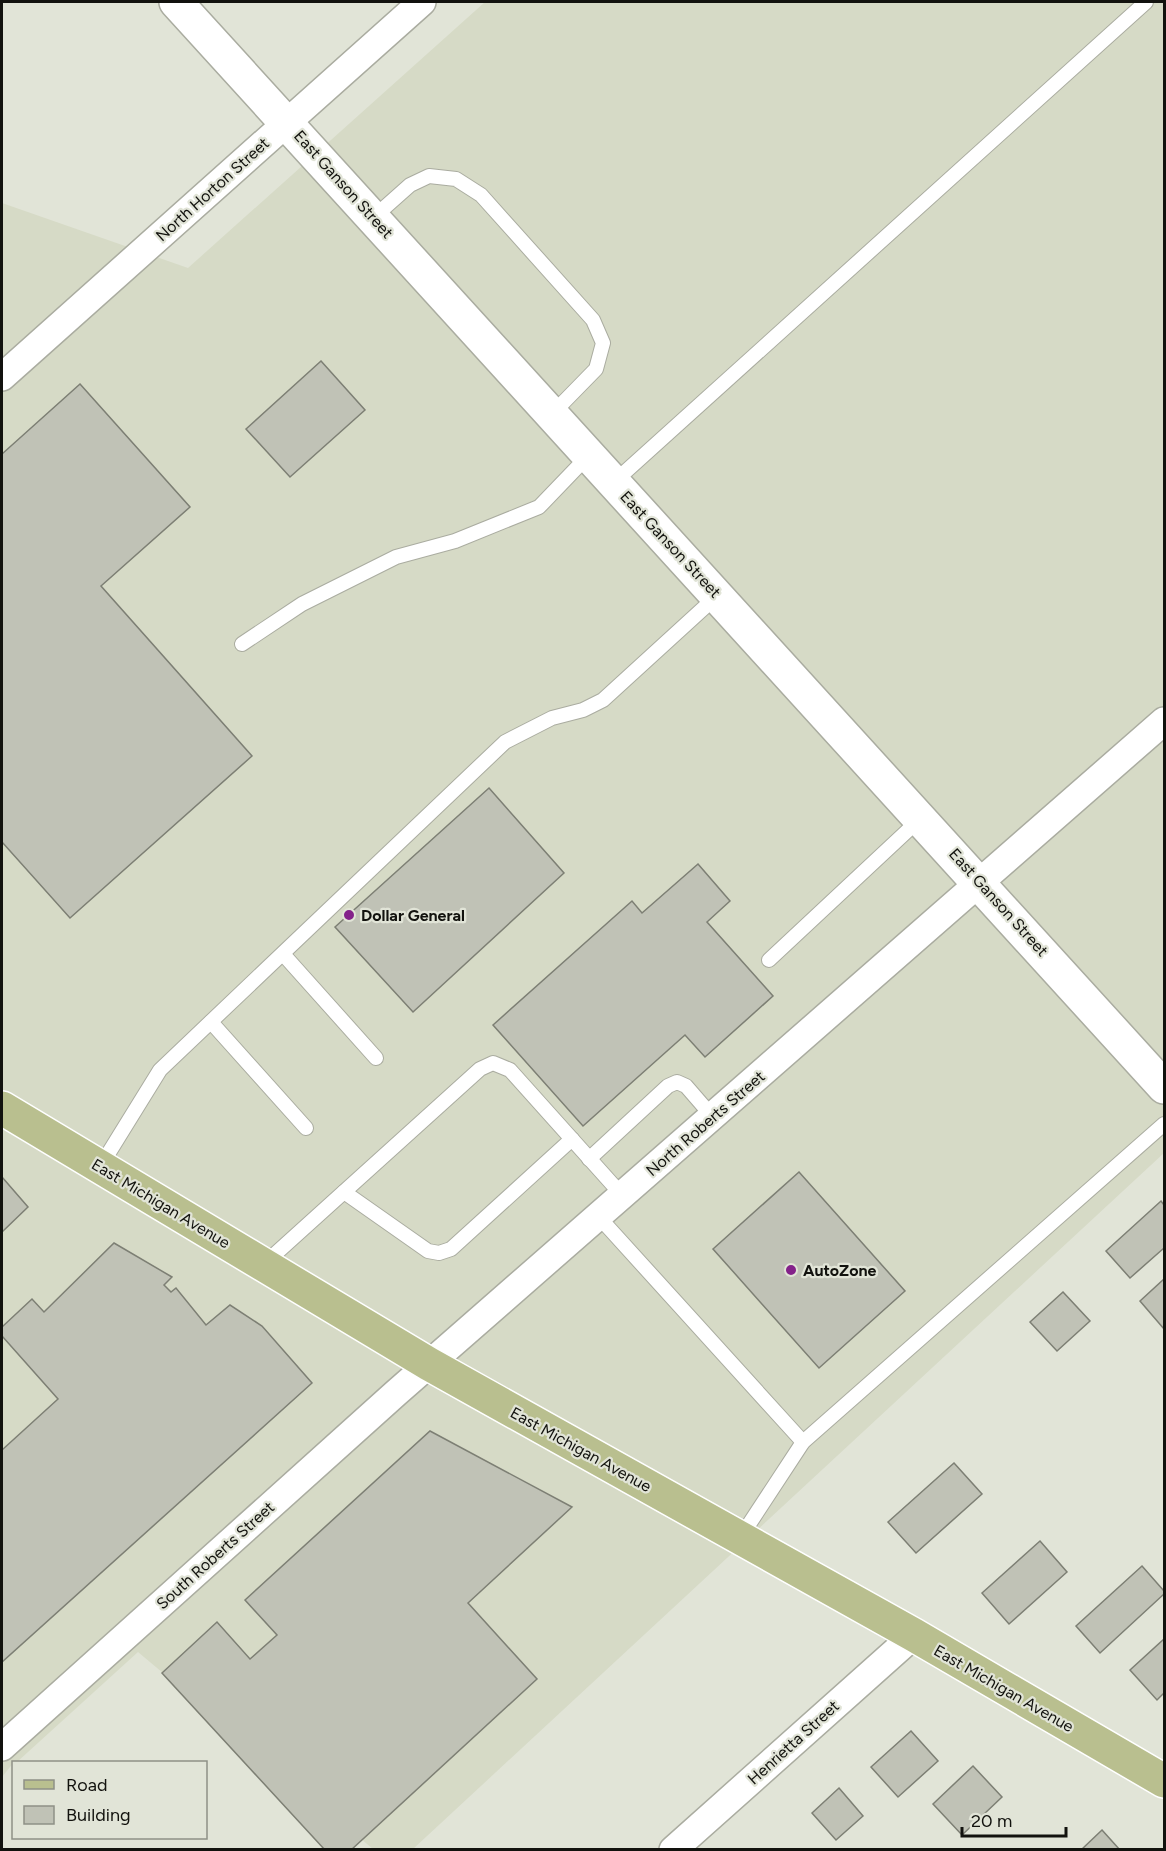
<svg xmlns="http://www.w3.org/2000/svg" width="1166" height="1851" viewBox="0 0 1166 1851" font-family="Figtree,sans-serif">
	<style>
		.built { fill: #d6dac6 }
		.building { fill: #c0c2b6; stroke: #7d7f74; stroke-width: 1.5 }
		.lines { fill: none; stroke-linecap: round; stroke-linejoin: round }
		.service-casing { stroke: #aaaca0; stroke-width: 16 }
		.minor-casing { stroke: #aaaca0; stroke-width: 30 }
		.tertiary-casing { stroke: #aaaca0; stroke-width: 36 }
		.primary-casing { stroke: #fff; stroke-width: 36 }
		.service { stroke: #fff; stroke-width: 14 }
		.minor { stroke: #fff; stroke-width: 27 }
		.tertiary { stroke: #fff; stroke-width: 33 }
		.primary { stroke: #b9bf8f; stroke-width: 33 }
		.poi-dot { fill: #84218a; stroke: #e1e4d7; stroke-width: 2 }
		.labels { text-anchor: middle; stroke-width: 4.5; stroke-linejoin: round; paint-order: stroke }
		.street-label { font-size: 16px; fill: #12120e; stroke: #e1e4d7 }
		.poi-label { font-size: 16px; font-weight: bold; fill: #12120e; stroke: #e1e4d7; text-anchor: start }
	</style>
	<rect width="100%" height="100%" fill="#e1e4d7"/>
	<polygon class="built" points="485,2 1164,2 1164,1153 413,1849 373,1849 138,1652 17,1762 14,1762 2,1777 2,203 188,268"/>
	<g class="building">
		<polygon points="321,361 365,410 290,477 246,429"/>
		<polygon points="80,384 190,507 101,586 252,756 70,918 2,842 2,454"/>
		<polygon points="489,788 564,873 413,1012 335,927"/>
		<polygon points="698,864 730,901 707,922 773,996 705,1057 685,1035 583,1126 493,1025 632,901 642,913"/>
		<polygon points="799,1172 905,1291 819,1368 713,1249"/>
		<polygon points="2,1177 28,1207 2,1232"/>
		<polygon points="1161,1201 1164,1205 1164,1248 1130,1278 1106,1251"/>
		<polygon points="114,1243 172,1277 164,1285 171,1292 176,1288 206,1325 230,1305 262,1326 312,1383 2,1662 2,1450 58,1399 2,1336 2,1327 32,1299 44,1312"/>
		<polygon points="1164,1279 1164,1329 1140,1301"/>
		<polygon points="1063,1292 1090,1321 1057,1351 1030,1322"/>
		<polygon points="430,1431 572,1507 468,1603 537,1679 351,1850 325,1850 162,1673 217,1622 250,1659 277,1635 245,1600"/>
		<polygon points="954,1463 982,1494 916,1553 888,1522"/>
		<polygon points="1040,1541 1067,1572 1009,1624 982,1593"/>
		<polygon points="1142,1566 1164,1591 1164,1594 1100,1653 1076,1626"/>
		<polygon points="1164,1639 1164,1693 1157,1700 1130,1670"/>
		<polygon points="911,1731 938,1761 898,1797 871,1767"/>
		<polygon points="973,1766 1002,1797 962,1835 933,1804"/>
		<polygon points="839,1788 863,1816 836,1840 812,1813"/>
		<polygon points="1102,1830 1120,1850 1081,1850"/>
	</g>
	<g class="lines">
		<g class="service-casing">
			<g id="service">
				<polyline points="374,217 410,185 429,176 456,179 481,195 593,320 603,343 596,369 552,414"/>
				<polyline points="614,482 1146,2"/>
				<polyline points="242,644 302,604 396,557 455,541 539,507 589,455"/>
				<polyline points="283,954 376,1058"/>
				<polyline points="769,960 920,819"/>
				<polyline points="211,1022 306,1128"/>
				<polyline points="589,1159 668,1086 677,1082 686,1086 712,1116"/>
				<polyline points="100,1167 160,1070 505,742 552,718 583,710 603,700 718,595"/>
				<polyline points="344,1192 428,1251 439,1253 451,1249 572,1139"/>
				<polyline points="598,1216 803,1442"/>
				<polyline points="263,1265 480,1069 493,1063 510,1070 622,1195"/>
				<polyline points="740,1538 803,1442 1164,1124"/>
			</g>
		</g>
		<g class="minor-casing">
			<g id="minor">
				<polyline points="2,377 422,2"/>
				<polyline points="2,1747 396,1393 1164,721"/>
				<polyline points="673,1850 914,1635"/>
			</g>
		</g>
		<g class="tertiary-casing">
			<polyline id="tertiary" points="176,2 1164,1087"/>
		</g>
		<g class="primary-casing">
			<polyline id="primary" points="2,1108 429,1364 914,1635 1164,1781"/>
		</g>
		<use href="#service" class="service"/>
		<use href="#minor" class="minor"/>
		<use href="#tertiary" class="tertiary"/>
		<use href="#primary" class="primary"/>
	</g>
	<g class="poi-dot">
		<circle cx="349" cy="915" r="6"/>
		<circle cx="791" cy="1270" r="6"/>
	</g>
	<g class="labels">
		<g class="street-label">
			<text transform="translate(344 184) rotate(48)" y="6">East Ganson Street</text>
			<text transform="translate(212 189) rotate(-42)" y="6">North Horton Street</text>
			<text transform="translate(671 544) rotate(47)" y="6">East Ganson Street</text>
			<text transform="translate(999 902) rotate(48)" y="6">East Ganson Street</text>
			<text transform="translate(705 1123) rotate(-41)" y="6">North Roberts Street</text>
			<text transform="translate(161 1203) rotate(31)" y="6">East Michigan Avenue</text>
			<text transform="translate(581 1449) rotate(29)" y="6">East Michigan Avenue</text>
			<text transform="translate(215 1555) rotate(-42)" y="6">South Roberts Street</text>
			<text transform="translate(1004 1688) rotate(30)" y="6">East Michigan Avenue</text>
			<text transform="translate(793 1742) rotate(-42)" y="6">Henrietta Street</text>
		</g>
		<g class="poi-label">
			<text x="361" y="921">Dollar General</text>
			<text x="803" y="1276">AutoZone</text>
		</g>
	</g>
	<rect width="1166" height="1851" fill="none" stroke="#12120e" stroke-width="6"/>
	<rect x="12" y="1761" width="195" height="78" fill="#e1e4d7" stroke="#8e9087" stroke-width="1.5"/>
	<rect x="24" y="1780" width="30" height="9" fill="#b9bf8f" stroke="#8e9087" stroke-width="1.5"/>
	<text x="66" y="1791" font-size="18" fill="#12120e">Road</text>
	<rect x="24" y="1806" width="30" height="18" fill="#c0c2b6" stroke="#8e9087" stroke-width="1.5"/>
	<text x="66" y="1821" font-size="18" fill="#12120e">Building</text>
	<path d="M962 1827v9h104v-9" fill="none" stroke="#12120e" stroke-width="3"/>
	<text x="971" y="1827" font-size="18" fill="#12120e" stroke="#e1e4d7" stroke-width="4.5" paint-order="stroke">20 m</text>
</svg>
